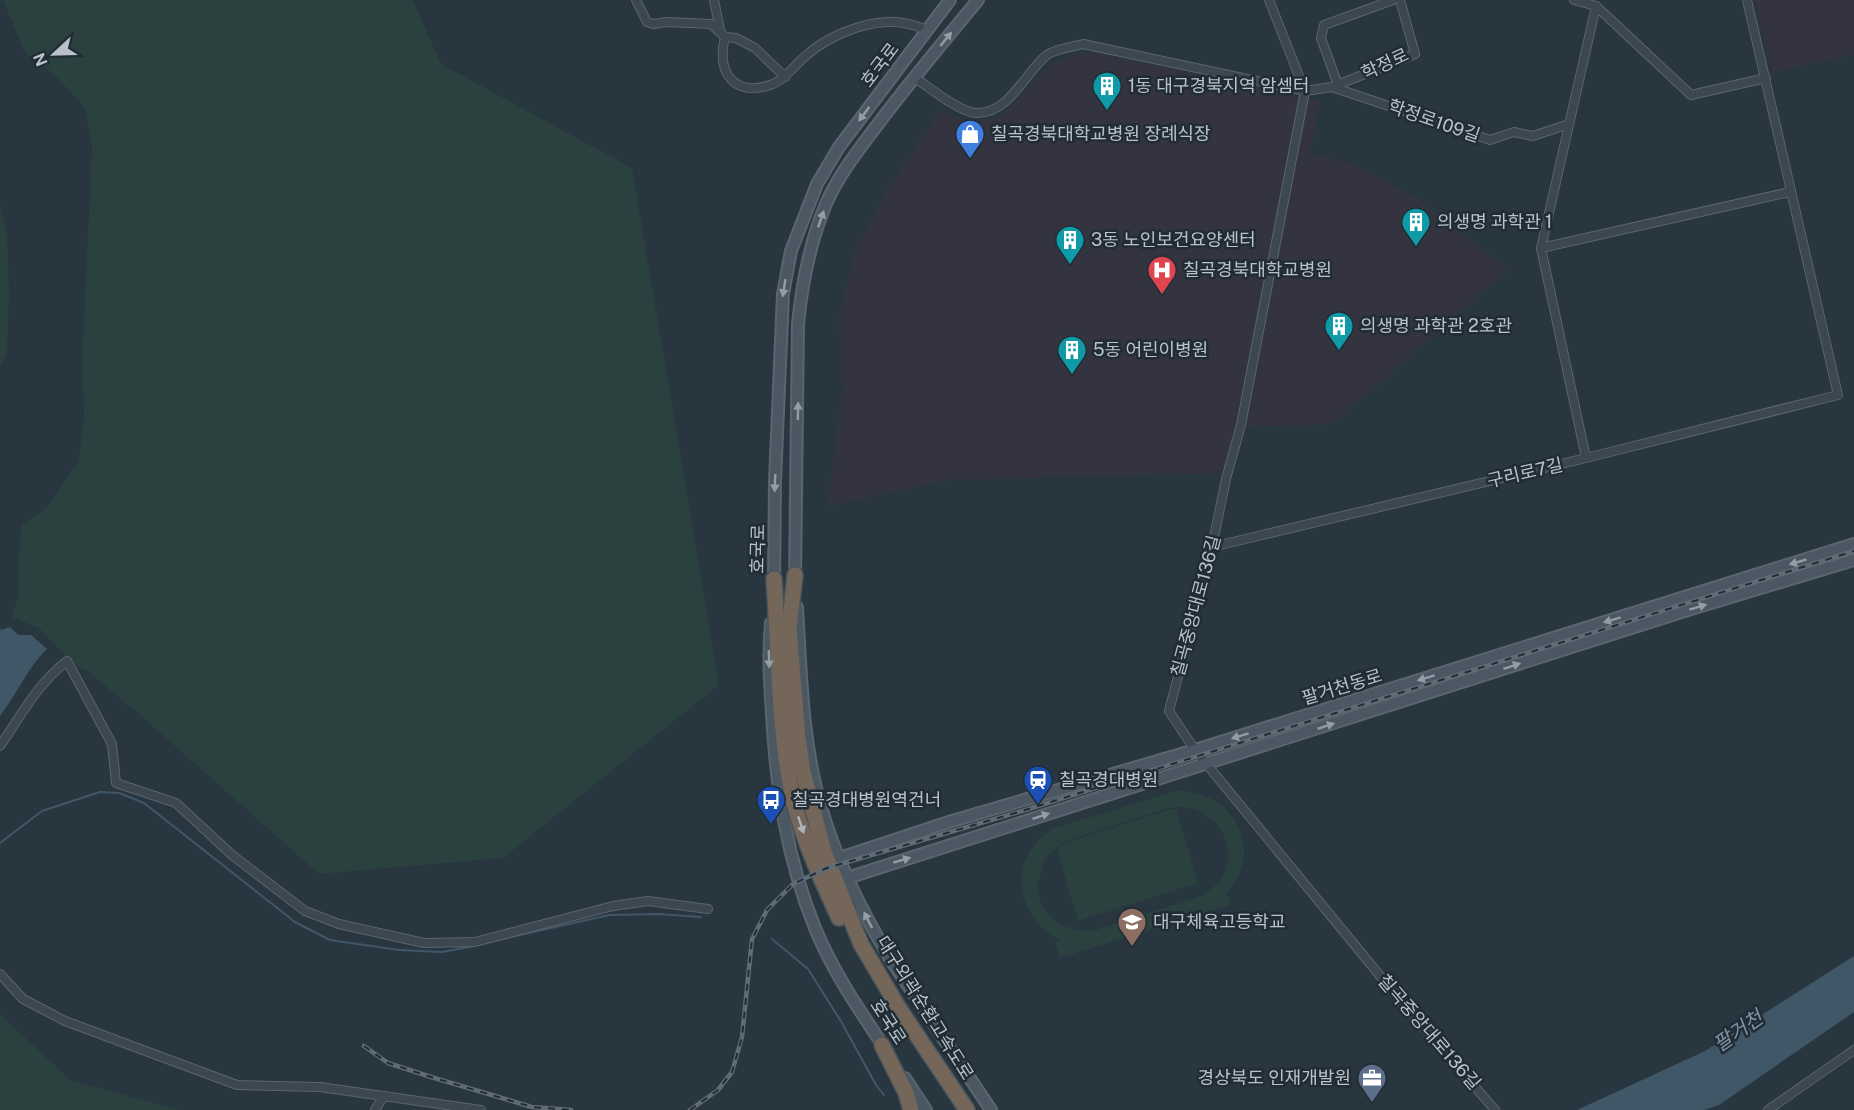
<svg xmlns="http://www.w3.org/2000/svg" width="1854" height="1110" viewBox="0 0 1854 1110" font-family="'Public Sans','Noto Sans KR',sans-serif">
	<style>
		.medical { fill: #343441 }
		.green { fill: #2a413f; fill-rule: evenodd }
		.water { fill: #405767 }
		.lines { fill: none; stroke-linecap: round; stroke-linejoin: round }
		.stream { stroke: #405767; stroke-width: 2 }
		.street-casing { stroke: #5a656d; stroke-width: 10 }
		.secondary-casing { stroke: #5a656d; stroke-width: 14 }
		.highway-casing { stroke: #47525a; stroke-width: 18 }
		.street { stroke: #3c4750; stroke-width: 8 }
		.secondary { stroke: #4b5762; stroke-width: 10 }
		.highway { stroke: #75665a; stroke-width: 15 }
		.rail-casing { stroke: #5f6c76; stroke-width: 4.5 }
		.rail { stroke: #212c35; stroke-width: 2; stroke-dasharray: 7; stroke-linecap: butt }
		.oneway { fill: #929da6 }
		.oneway2 { fill: #afb4b9 }
		.labels { text-anchor: middle; stroke-width: 5; stroke-linejoin: round; paint-order: stroke }
		.street-label { font-size: 18px; fill: #b9c2ca; stroke: #212c35 }
		.poi-label { font-size: 18px; fill: #b9c2ca; stroke: #212c35; text-anchor: start }
		.water-label { font-size: 20px; font-style: italic; fill: #7c97aa; stroke: #212c35 }
	</style>
	<rect width="100%" height="100%" fill="#283640"/>
	<g class="medical">
		<polygon points="1755,0 1854,0 1854,54 1772,73"/>
		<polygon points="1090,51 1320,101 1310,153 1353,164 1418,199 1508,270 1332,424 1249,427 1243,430 1227,473 949,480 828,506 842,391 839,320 855,249 891,185 941,110 968,123 998,117 1054,62"/>
	</g>
	<g class="green">
		<polygon points="3,0 413,0 441,64 632,168 719,685 503,858 319,874 131,707 87,671 75,665 39,628 12,617 19,594 18,560 22,525 47,507 79,461 84,414 82,360 92,149 85,108 54,74 25,53"/>
		<polygon points="0,207 7,232 9,294 7,351 0,368"/>
		<path d="M1176,791C1232,788 1267,850 1227,893L1230,905L1060,958L1055,942L1060,940C1013,917 1007,855 1054,828ZM1173,807C1231,804 1250,876 1196,898L1096,930L1083,931L1063,926L1055,921L1041,905L1037,885L1045,859L1063,842Z"/>
		<polygon points="1171,809 1176,809 1198,883 1078,921 1057,849 1064,843"/>
		<polygon points="0,1014 70,1080 179,1110 0,1110"/>
	</g>
	<g class="water">
		<path d="M10,627L18,635H31L47,649C27,668 17,694 0,716V628L1,630Z"/>
		<polygon points="1854,956 1854,1012 1719,1105 1704,1110 1577,1110 1705,1051"/>
	</g>
	<g class="lines">
		<g class="stream">
			<polyline points="0,843 42,811 100,792 119,793 144,803 295,922 330,940 399,950 442,952 474,946"/>
			<polyline points="772,939 808,969 842,1023 876,1085 884,1095"/>
			<polyline points="485,943 609,915 658,914 701,917"/>
		</g>
		<g class="street-casing">
			<g id="street">
				<polyline points="636,0 647,22 653,24 667,22 711,24 725,37 736,38 755,48 785,77"/>
				<polyline points="714,0 720,30"/>
				<polyline points="1269,0 1305,91 1241,425 1226,479 1212,547 1169,711 1195,750 1399,999 1495,1110"/>
				<polyline points="1574,0 1596,6 1691,95 1766,78"/>
				<path d="M725,37C716,74 735,98 773,84C787,78 796,63 808,54C827,37 861,23 887,22C901,21 914,25 927,30"/>
				<path d="M915,78C929,87 959,112 976,113C1010,114 1025,72 1047,55C1055,49 1072,47 1083,44L1305,91L1332,87L1415,54L1400,0"/>
				<polyline points="1338,85 1321,38 1324,25 1393,0"/>
				<polyline points="1332,87 1490,140 1514,132 1533,136 1569,124"/>
				<polyline points="1541,248 1596,6"/>
				<polyline points="1586,458 1541,248 1790,192"/>
				<polyline points="1212,547 1586,458 1838,395 1747,0"/>
				<path d="M0,746C20,717 38,683 67,661L112,744L116,783L176,803L232,855L305,911L339,924L424,943L475,942L613,906L648,901L708,909"/>
				<polyline points="0,974 23,999 65,1021 237,1085 320,1087 481,1110"/>
				<polyline points="375,1110 384,1096"/>
				<polyline points="1768,1110 1854,1050"/>
			</g>
		</g>
		<g class="secondary-casing">
			<g id="secondary">
				<path d="M795,582L798,324C802,283 810,242 826,204C838,176 857,152 875,128C908,84 943,42 978,0"/>
				<polyline points="774,586 775,481 783,294 791,251 817,184 839,147 950,0"/>
				<path d="M797,607C801,673 802,742 821,807C836,860 861,910 889,957L991,1110"/>
				<path d="M771,623C768,654 770,683 772,714C776,788 787,859 815,928C833,972 860,1011 886,1050"/>
				<polyline points="840,858 952,821 1195,750 1854,544"/>
				<polyline points="847,878 1691,609 1854,560"/>
				<polyline points="905,1078 926,1110"/>
			</g>
		</g>
		<g class="highway-casing">
			<g id="highway">
				<polyline points="795,575 789,629 798,738 803,772 824,852 861,944 900,1010 967,1110"/>
				<path d="M774,579C779,652 778,732 794,803C804,842 822,881 839,918"/>
				<polyline points="882,1045 906,1093 911,1110"/>
			</g>
		</g>
		<use href="#street" class="street"/>
		<use href="#secondary" class="secondary"/>
		<use href="#highway" class="highway"/>
		<g class="rail-casing">
			<g id="rail">
				<polyline points="364,1046 388,1063 431,1077 532,1107 571,1110"/>
				<polyline points="690,1110 718,1090 732,1072 742,1037 752,939 767,910 793,884 827,868 1022,811 1854,551"/>
			</g>
		</g>
		<use href="#rail" class="rail"/>
	</g>
	<defs><path id="oneway-solid" d="M-6-.8H1V-3.2L6.5 0L1 3.2V.8H-6Z" transform="scale(1.5)"/></defs>
	<g class="oneway">
		<use href="#oneway-solid" transform="translate(946 39) rotate(-51)"/>
		<use href="#oneway-solid" transform="translate(864 114) rotate(127)"/>
		<use href="#oneway-solid" transform="translate(821 219) rotate(-71)"/>
		<use href="#oneway-solid" transform="translate(784 288) rotate(99)"/>
		<use href="#oneway-solid" transform="translate(798 411) rotate(-89)"/>
		<use href="#oneway-solid" transform="translate(775 483) rotate(92)"/>
		<use href="#oneway-solid" transform="translate(1798 562) rotate(163)"/>
		<use href="#oneway-solid" transform="translate(1698 607) rotate(-17)"/>
		<use href="#oneway-solid" transform="translate(1612 620) rotate(163)"/>
		<use href="#oneway-solid" transform="translate(769 659) rotate(89)"/>
		<use href="#oneway-solid" transform="translate(1512 666) rotate(-18)"/>
		<use href="#oneway-solid" transform="translate(1426 678) rotate(163)"/>
		<use href="#oneway-solid" transform="translate(1326 726) rotate(-18)"/>
		<use href="#oneway-solid" transform="translate(1240 736) rotate(163)"/>
		<use href="#oneway-solid" transform="translate(1041 816) rotate(-18)"/>
		<use href="#oneway-solid" transform="translate(902 860) rotate(-17)"/>
		<use href="#oneway-solid" transform="translate(868 920) rotate(-117)"/>
	</g>
	<use class="oneway2" href="#oneway-solid" transform="translate(801 825) rotate(72)"/>
	<defs>
		<g id="building-pin" transform="scale(1.5)"><path d="M0 17L-7.5 6A9.5 9.5 0 1 1 7.5 6Z" fill="#0f9aa8" stroke="#212c35"/><path d="M-4-6H4V6H1V3H-1V6H-4ZM-2.5-4.3h1.7v1.8h-1.7ZM.8-4.3h1.7v1.8H.8ZM-2.5-1h1.7V.8h-1.7ZM.8-1h1.7V.8H.8Z" fill="#fff"/></g>
		<g id="shop-pin" transform="scale(1.5)"><path d="M0 17L-7.5 6A9.5 9.5 0 1 1 7.5 6Z" fill="#3f7fe0" stroke="#212c35"/><path d="M-5-2.5h2.3a2.7 3.5 0 0 1 5.4 0H5L5.5 6h-11ZM-1.5-2.5h3a1.5 2.3 0 0 0-3 0Z" fill="#fff"/></g>
		<g id="hospital-pin" transform="scale(1.5)"><path d="M0 17L-7.5 6A9.5 9.5 0 1 1 7.5 6Z" fill="#e0444e" stroke="#212c35"/><path d="M-5-5h3v3.5h4V-5h3V5h-3V1.5h-4V5h-3Z" fill="#fff"/></g>
		<g id="station-pin" transform="scale(1.5)"><path d="M0 17L-7.5 6A9.5 9.5 0 1 1 7.5 6Z" fill="#1a4fb4" stroke="#212c35"/><path d="M-3-6H3Q5-6 5-4V2Q5 4 3 4L4.5 6H3L1.5 4h-3L-3 6H-4.5L-3 4Q-5 4-5 2V-4Q-5-6-3-6ZM-3.5-4v3h7v-3ZM-3.5 1v1.5H-2V1ZM2 1v1.5H3.5V1Z" fill="#fff"/></g>
		<g id="bus-pin" transform="scale(1.5)"><path d="M0 17L-7.5 6A9.5 9.5 0 1 1 7.5 6Z" fill="#1a4fb4" stroke="#212c35"/><path d="M-5-6H5V4H4V6H2V4H-2V6H-4V4H-5ZM-3.5-4V0h7V-4ZM-3.5 1.2v1.5H-2V1.2ZM2 1.2v1.5H3.5V1.2Z" fill="#fff"/></g>
		<g id="school-pin" transform="scale(1.5)"><path d="M0 17L-7.5 6A9.5 9.5 0 1 1 7.5 6Z" fill="#8d6e63" stroke="#212c35"/><path d="M0-5L7-2L0 1L-7-2ZM-4 1L0 2.5L4 1V4Q0 6-4 4Z" fill="#fff"/></g>
		<g id="office-pin" transform="scale(1.5)"><path d="M0 17L-7.5 6A9.5 9.5 0 1 1 7.5 6Z" fill="#5c6f8a" stroke="#212c35"/><path d="M-6-3h4V-5.5h4V-3h4V5H-6ZM-1-4.5V-3h2v-1.5ZM-6 0V1H6V0Z" fill="#fff"/></g>
	</defs>
	<g fill-rule="evenodd">
		<use href="#building-pin" x="1107" y="86"/>
		<use href="#shop-pin" x="970" y="134"/>
		<use href="#building-pin" x="1416" y="222"/>
		<use href="#building-pin" x="1070" y="240"/>
		<use href="#hospital-pin" x="1162" y="270"/>
		<use href="#building-pin" x="1339" y="326"/>
		<use href="#building-pin" x="1072" y="350"/>
		<use href="#station-pin" x="1038" y="780"/>
		<use href="#bus-pin" x="771" y="800"/>
		<use href="#school-pin" x="1132" y="922"/>
		<use href="#office-pin" x="1372" y="1078"/>
	</g>
	<g class="labels">
		<g class="street-label">
			<text transform="translate(1385 64) rotate(-25)" y="6">학정로</text>
			<text transform="translate(880 65) rotate(-53)" y="6">호국로</text>
			<text transform="translate(1434 121) rotate(19)" y="6">학정로109길</text>
			<text transform="translate(1525 473) rotate(-13)" y="6">구리로7길</text>
			<text transform="translate(758 549) rotate(-89)" y="6">호국로</text>
			<text transform="translate(1196 606) rotate(-75)" y="6">칠곡중앙대로136길</text>
			<text transform="translate(1342 687) rotate(-17)" y="6">팔거천동로</text>
			<text transform="translate(925 1008) rotate(58)" y="6">대구외곽순환고속도로</text>
			<text transform="translate(888 1022) rotate(57)" y="6">호국로</text>
			<text transform="translate(1429 1032) rotate(49)" y="6">칠곡중앙대로136길</text>
		</g>
		<g class="poi-label">
			<text x="1128" y="92">1동 대구경북지역 암셈터</text>
			<text x="991" y="140">칠곡경북대학교병원 장례식장</text>
			<text x="1437" y="228">의생명 과학관 1</text>
			<text x="1091" y="246">3동 노인보건요양센터</text>
			<text x="1183" y="276">칠곡경북대학교병원</text>
			<text x="1360" y="332">의생명 과학관 2호관</text>
			<text x="1093" y="356">5동 어린이병원</text>
			<text x="1059" y="786">칠곡경대병원</text>
			<text x="792" y="806">칠곡경대병원역건너</text>
			<text x="1153" y="928">대구체육고등학교</text>
			<text x="1351" y="1084" text-anchor="end">경상북도 인재개발원</text>
		</g>
		<g class="water-label">
			<text transform="translate(1738 1031) rotate(-35)" y="7">팔거천</text>
		</g>
	</g>
	<g transform="translate(54 54) rotate(248)" stroke="#212c35" stroke-width="4.5" paint-order="stroke">
	<path d="M0-4.5L10 22L0 15L-10 22Z" fill="#b9c2ca"/>
	<text y="-9" font-size="16" font-weight="bold" text-anchor="middle" fill="#b9c2ca">N</text>
	</g>
</svg>
